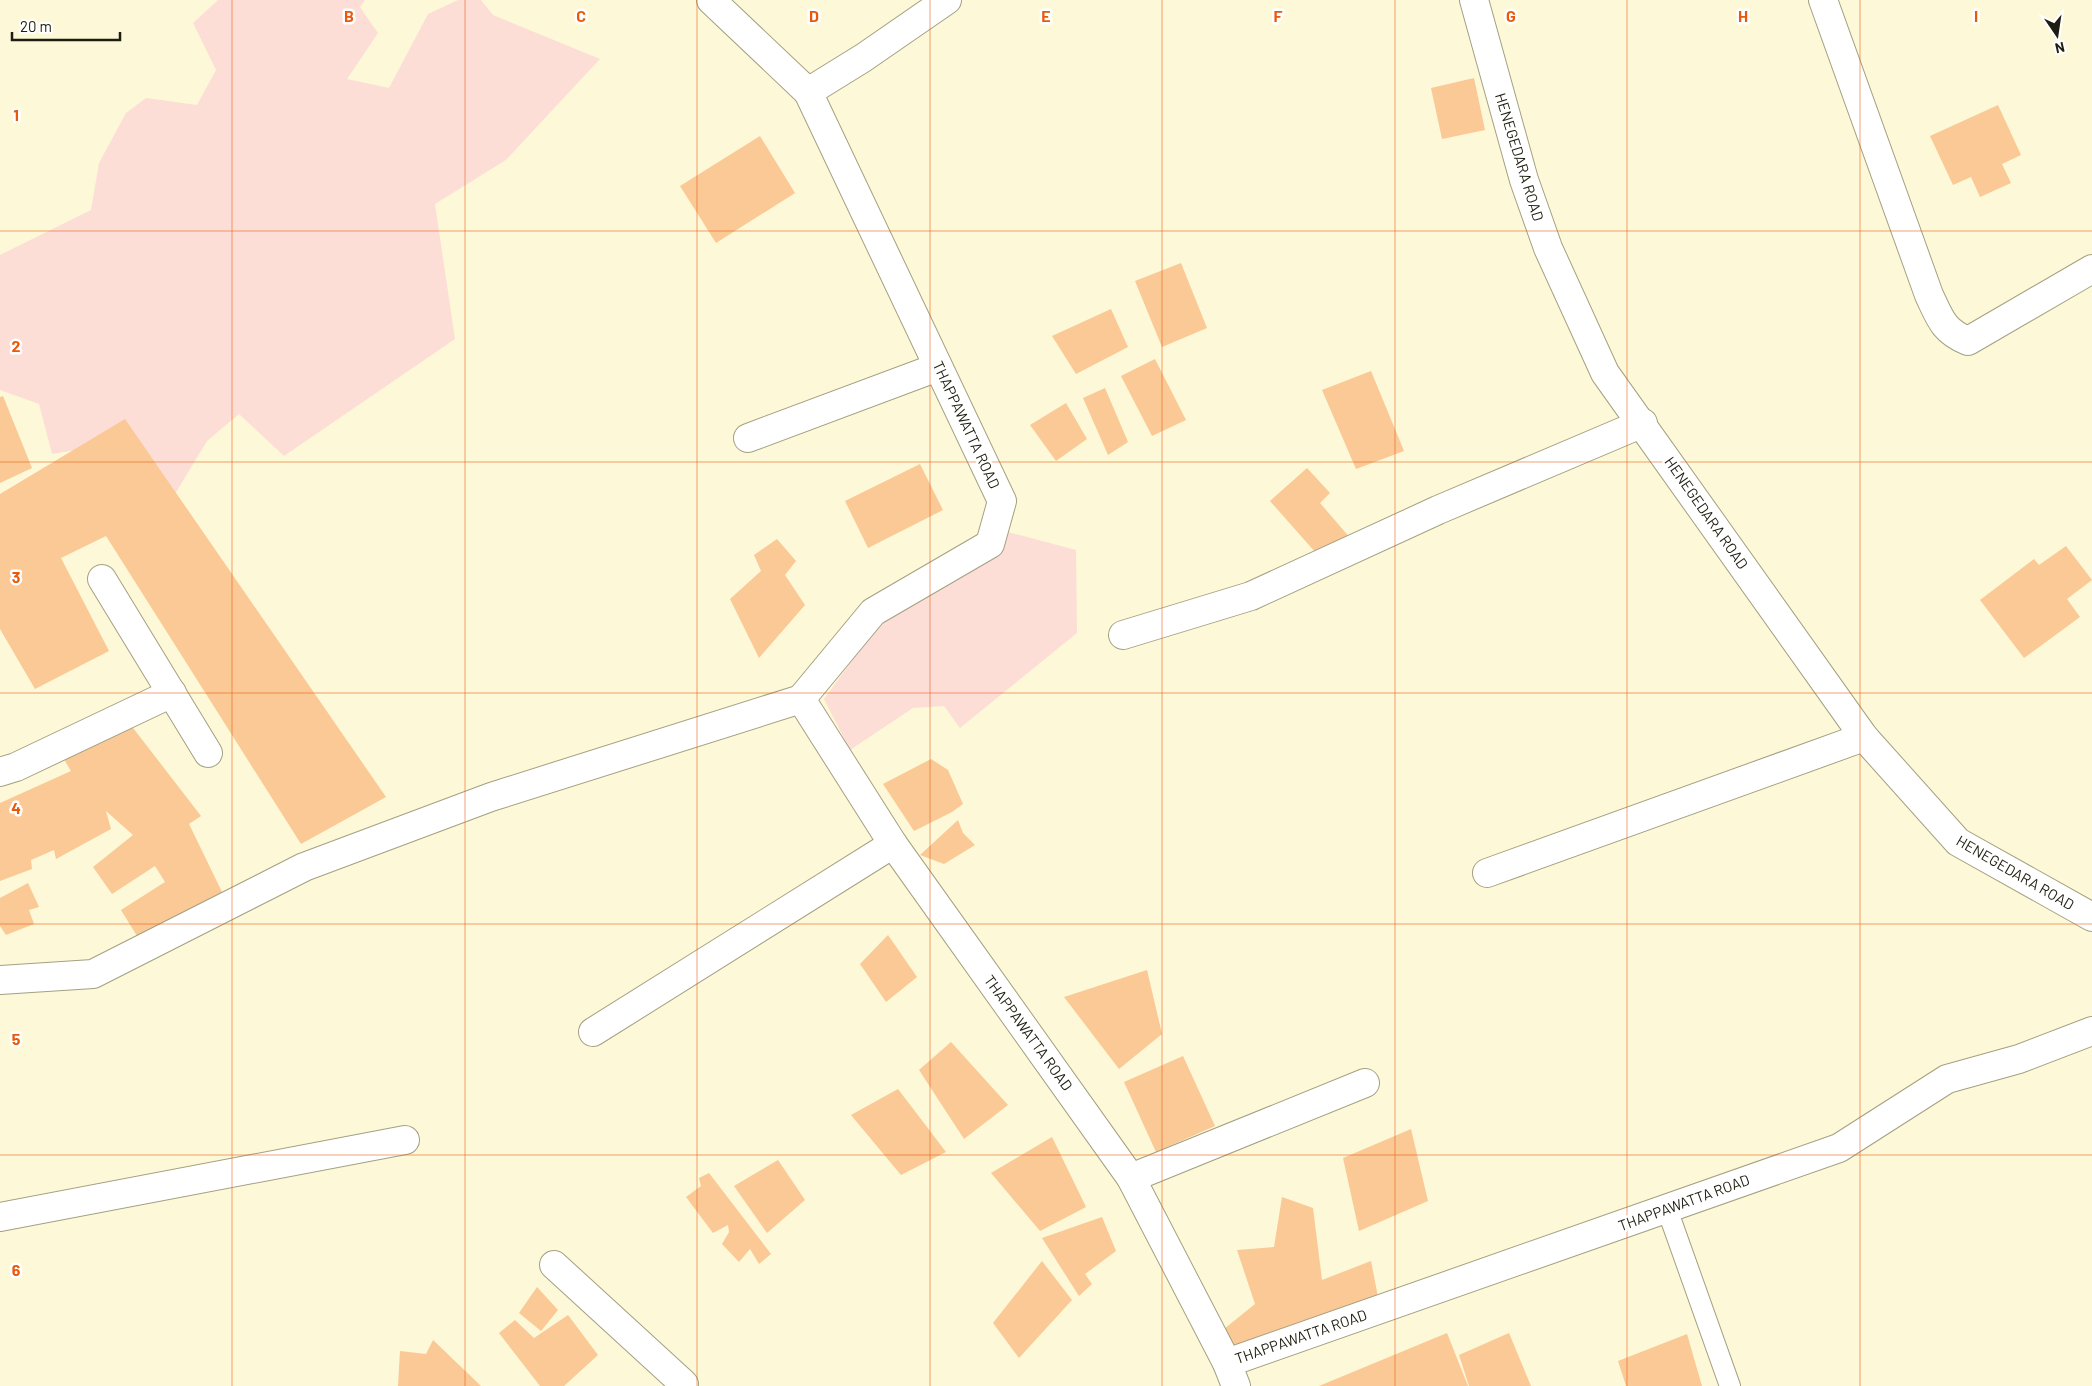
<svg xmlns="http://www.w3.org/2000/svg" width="2092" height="1386" viewBox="0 0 2092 1386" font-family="Barlow,sans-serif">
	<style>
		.green { fill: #fcded7 }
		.building { fill: #fac995 }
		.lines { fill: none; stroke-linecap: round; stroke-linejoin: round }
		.service-casing { stroke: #a4a081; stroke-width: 22 }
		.minor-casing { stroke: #a4a081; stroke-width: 30 }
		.service { stroke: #fff; stroke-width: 20 }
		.minor { stroke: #fff; stroke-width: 28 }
		.grid { fill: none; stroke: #e8590c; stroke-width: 1; stroke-opacity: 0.55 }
		.labels { text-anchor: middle; stroke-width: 5; stroke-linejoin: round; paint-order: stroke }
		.street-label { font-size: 15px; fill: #1e1d11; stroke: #fff }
		.grid-label { font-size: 16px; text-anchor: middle; font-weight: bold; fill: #e8590c; stroke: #fff; stroke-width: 5; stroke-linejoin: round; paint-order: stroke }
	</style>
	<rect width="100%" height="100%" fill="#fdf8d7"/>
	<g class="green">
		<polygon points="218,0 365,0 360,7 378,33 347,79 389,88 428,14 458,0 481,0 493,15 600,59 506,160 435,204 455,339 284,456 239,414 207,441 172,499 129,441 52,454 39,404 0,390 0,255 91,210 99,163 126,113 146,98 197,105 216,70 193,23"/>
		<polygon points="1008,532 1076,550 1077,633 960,728 944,706 913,708 850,750 824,699 886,614"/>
	</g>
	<g class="building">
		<polygon points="1474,78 1485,130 1442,139 1431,88"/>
		<polygon points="1998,105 2021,155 2002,164 2011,183 1980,197 1971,177 1953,185 1930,136"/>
		<polygon points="760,136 795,193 716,243 680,186"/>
		<polygon points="1181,263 1207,328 1162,347 1135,281"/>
		<polygon points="1111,309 1128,347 1076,374 1052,336"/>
		<polygon points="1155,359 1186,420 1152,436 1121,376"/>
		<polygon points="1371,371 1404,451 1356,469 1322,390"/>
		<polygon points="1105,388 1128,442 1108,455 1083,398"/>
		<polygon points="3,396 32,468 0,483 0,397"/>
		<polygon points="1066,403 1087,439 1056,461 1030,425"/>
		<polygon points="125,419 386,797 301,844 106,536 61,558 109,651 35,689 0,629 0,494"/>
		<polygon points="920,464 943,510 868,548 845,501"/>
		<polygon points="1307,468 1330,493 1320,503 1351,539 1324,562 1270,501"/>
		<polygon points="777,539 796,561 785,575 805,605 759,658 730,599 761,571 754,555"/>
		<polygon points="2066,546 2092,580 2067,599 2080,617 2024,658 1980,600 2034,559 2039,565"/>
		<polygon points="130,724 201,816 189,824 222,892 137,936 121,910 165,882 155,866 112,894 93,867 133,835 106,811 111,829 56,859 54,850 31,860 32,869 0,881 0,803 71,771 62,756"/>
		<polygon points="931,759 948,770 963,804 952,812 914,831 883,784"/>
		<polygon points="958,820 963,833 975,845 944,864 920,855"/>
		<polygon points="28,883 39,907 29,910 34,924 6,935 0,926 0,898"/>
		<polygon points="888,935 917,977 886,1002 860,964"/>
		<polygon points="1147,970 1162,1034 1119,1069 1064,997"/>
		<polygon points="951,1042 1008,1105 964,1139 919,1070"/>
		<polygon points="1183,1056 1215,1126 1156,1152 1124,1082"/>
		<polygon points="898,1089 946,1152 901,1175 851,1115"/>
		<polygon points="1411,1129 1428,1201 1359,1231 1343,1158"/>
		<polygon points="1052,1137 1086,1207 1040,1231 991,1173"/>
		<polygon points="778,1160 805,1200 767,1233 734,1186"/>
		<polygon points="709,1173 771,1254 759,1264 750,1249 739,1262 722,1244 729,1232 728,1225 713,1233 686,1197 701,1186 699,1178"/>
		<polygon points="1282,1197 1313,1208 1322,1280 1371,1261 1378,1297 1232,1351 1224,1329 1255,1304 1237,1250 1274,1247"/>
		<polygon points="1102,1217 1116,1251 1085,1274 1092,1284 1079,1296 1042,1238"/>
		<polygon points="1042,1261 1072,1300 1019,1358 993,1323"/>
		<polygon points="537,1287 558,1310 541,1331 519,1313"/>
		<polygon points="568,1315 598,1355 564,1386 540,1386 499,1333 515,1320 534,1338"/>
		<polygon points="1447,1333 1468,1386 1319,1386"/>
		<polygon points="1509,1333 1531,1386 1469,1386 1459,1355"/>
		<polygon points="1687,1334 1702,1386 1626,1386 1618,1361"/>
		<polygon points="433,1340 481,1386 398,1386 400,1351 426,1354"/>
	</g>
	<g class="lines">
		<g class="service-casing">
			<polyline id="service" points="1667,1209 1730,1386"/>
		</g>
		<g class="minor-casing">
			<g id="minor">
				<polyline points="711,0 808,92"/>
				<polyline points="947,0 863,58 808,92 1002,501 990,544 873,612 801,699 893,844 1131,1178 1227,1363 1839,1148 1947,1079 2019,1059 2092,1031"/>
				<polyline points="1474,0 1524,180 1548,248 1605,373 1864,737 1958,842 2092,917"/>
				<path d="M1823,0L1929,295C1940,318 1943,331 1968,341L2092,269"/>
				<polyline points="748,438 938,367"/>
				<polyline points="102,579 208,753"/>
				<polyline points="1123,635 1251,596 1438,510 1643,423"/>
				<polyline points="0,772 16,767 172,693"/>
				<polyline points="1487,873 1864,737"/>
				<polyline points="0,980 93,974 304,867 491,797 801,699"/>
				<polyline points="593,1032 893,844"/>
				<polyline points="1131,1178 1365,1083"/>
				<polyline points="0,1217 405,1140"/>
				<polyline points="554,1265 684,1384 683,1386"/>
				<polyline points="1227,1363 1236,1386"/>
			</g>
		</g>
		<use href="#service" class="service"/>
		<use href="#minor" class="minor"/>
	</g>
	<path class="grid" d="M232,0V1386M465,0V1386M697,0V1386M930,0V1386M1162,0V1386M1395,0V1386M1627,0V1386M1860,0V1386M0,231H2092M0,462H2092M0,693H2092M0,924H2092M0,1155H2092"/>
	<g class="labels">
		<g class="street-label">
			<text transform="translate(1519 157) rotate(73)" y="5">HENEGEDARA ROAD</text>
			<text transform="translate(966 425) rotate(65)" y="5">THAPPAWATTA ROAD</text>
			<text transform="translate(1706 513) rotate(55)" y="5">HENEGEDARA ROAD</text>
			<text transform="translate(2015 873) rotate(30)" y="5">HENEGEDARA ROAD</text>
			<text transform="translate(1028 1033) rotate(54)" y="5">THAPPAWATTA ROAD</text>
			<text transform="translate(1684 1203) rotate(-20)" y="5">THAPPAWATTA ROAD</text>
			<text transform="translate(1301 1337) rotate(-19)" y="5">THAPPAWATTA ROAD</text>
		</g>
	</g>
	<g class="grid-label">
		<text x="349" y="22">B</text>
		<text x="581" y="22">C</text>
		<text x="814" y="22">D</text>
		<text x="1046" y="22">E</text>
		<text x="1278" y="22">F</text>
		<text x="1511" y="22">G</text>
		<text x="1743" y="22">H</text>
		<text x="1976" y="22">I</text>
		<text x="16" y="121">1</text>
		<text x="16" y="352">2</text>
		<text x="16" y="583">3</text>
		<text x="16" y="814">4</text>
		<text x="16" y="1045">5</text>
		<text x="16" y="1276">6</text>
	</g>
	<g transform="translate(2057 35) rotate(167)" stroke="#ffffff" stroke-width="4" paint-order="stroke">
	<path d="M0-4L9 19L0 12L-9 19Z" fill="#1e1d11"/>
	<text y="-8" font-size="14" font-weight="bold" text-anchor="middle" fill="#1e1d11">N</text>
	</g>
	<path d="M12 32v8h108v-8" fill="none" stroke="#1e1d11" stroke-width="2.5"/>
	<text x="20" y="32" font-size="15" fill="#1e1d11" stroke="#ffffff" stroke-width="4" paint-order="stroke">20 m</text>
</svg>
